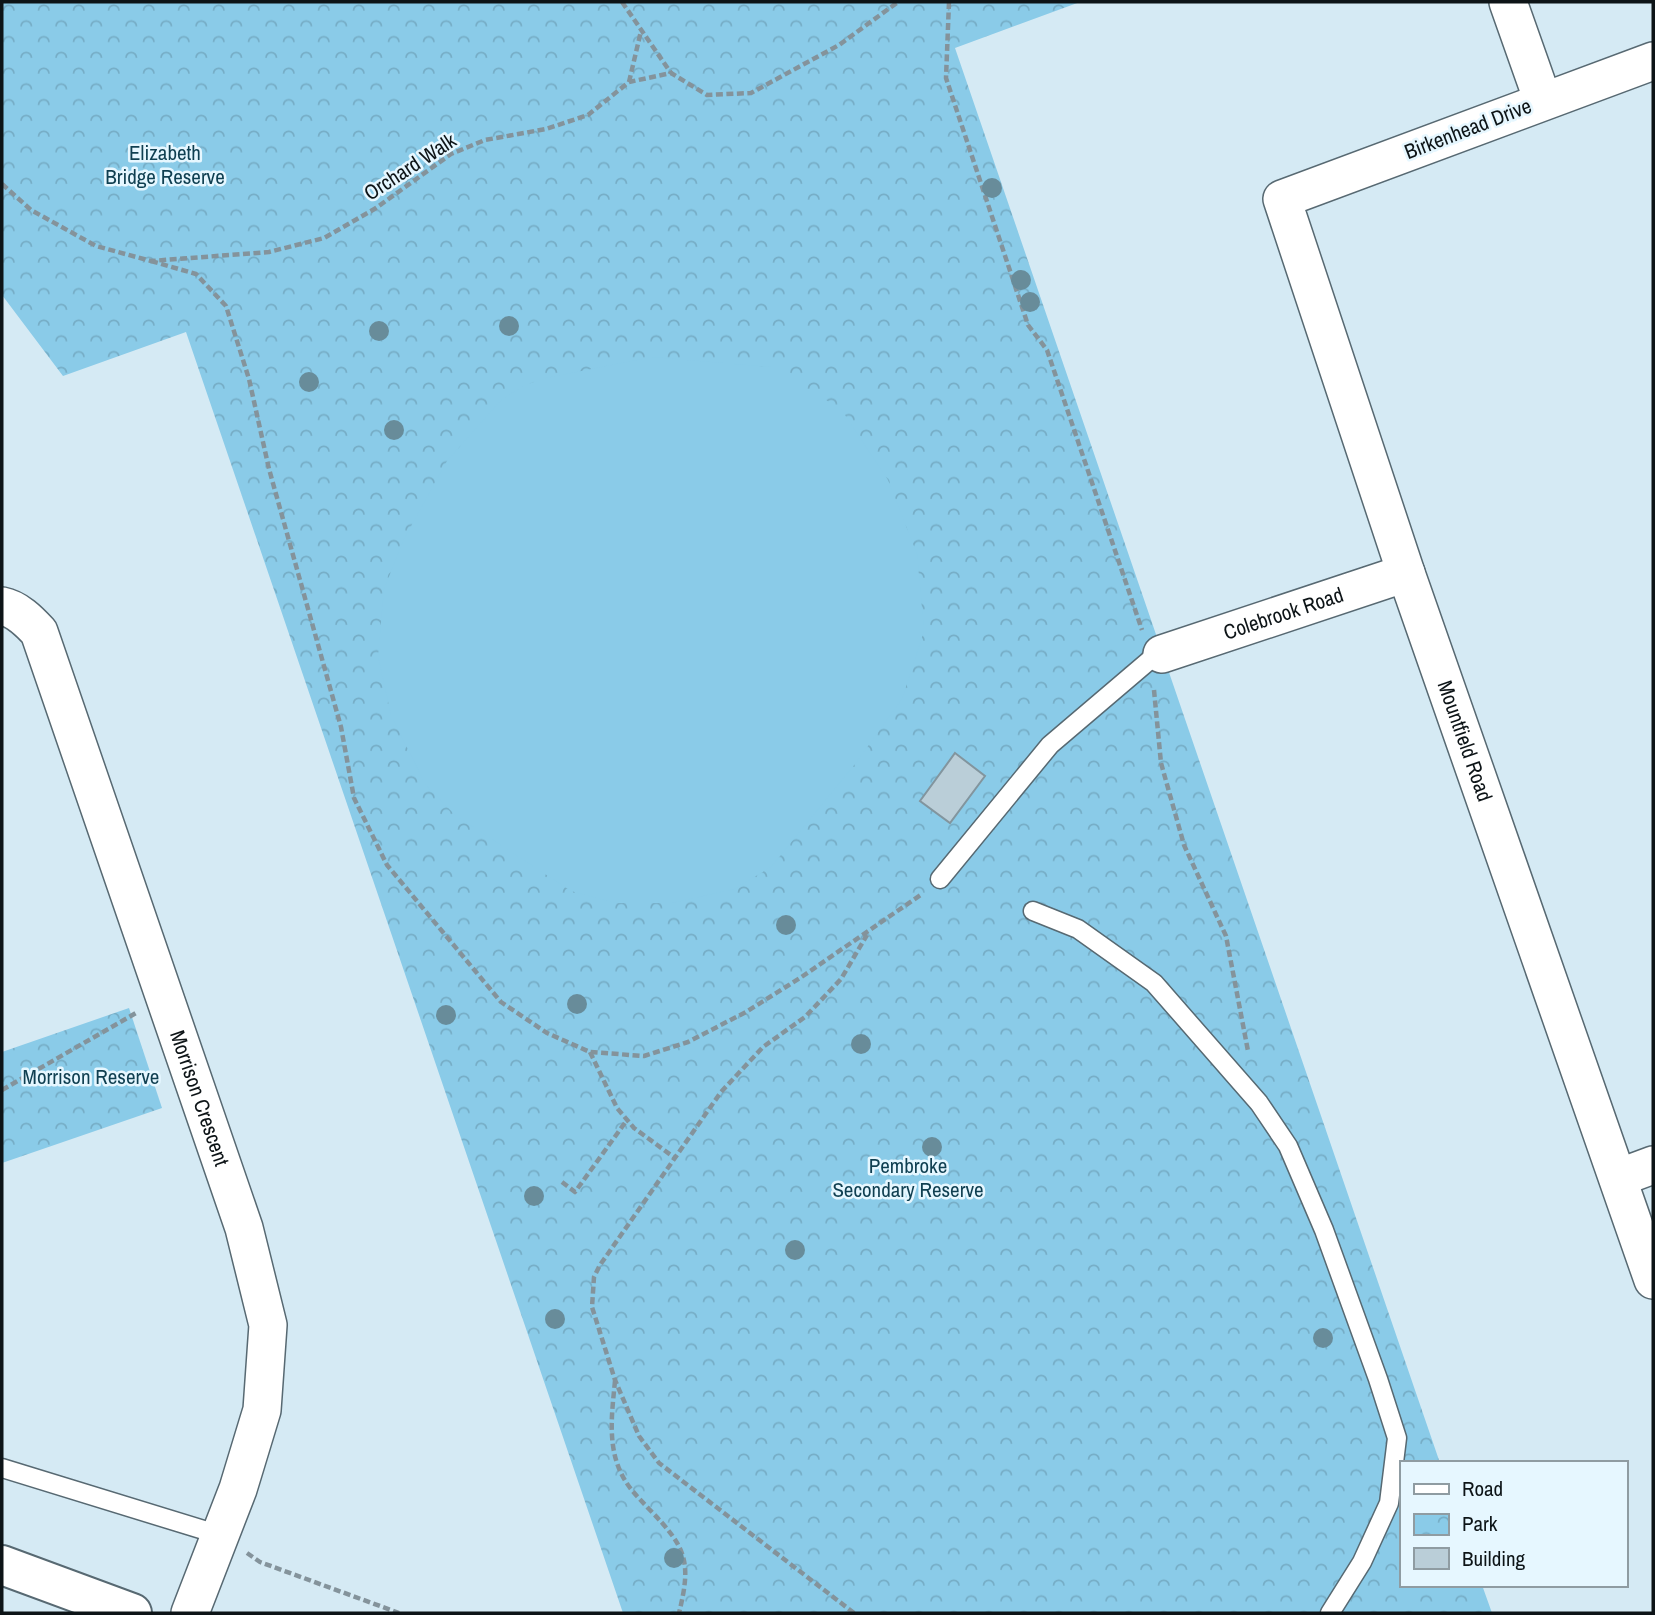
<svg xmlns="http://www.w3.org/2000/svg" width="1655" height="1615" viewBox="0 0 1655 1615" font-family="'Archivo Narrow',sans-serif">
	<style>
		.park { fill: url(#park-crowns) }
		.pitch { fill: #8acbe8 }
		.building { fill: #baced8; stroke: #82959e; stroke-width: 2 }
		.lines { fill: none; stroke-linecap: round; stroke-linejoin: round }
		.service-casing { stroke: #576972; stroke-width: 21 }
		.minor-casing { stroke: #576972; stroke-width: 40 }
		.secondary-casing { stroke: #576972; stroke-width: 42 }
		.path { stroke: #84939b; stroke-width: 4.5; stroke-dasharray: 7 3.5; stroke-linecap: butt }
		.service { stroke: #fff; stroke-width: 18 }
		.minor { stroke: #fff; stroke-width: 37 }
		.secondary { stroke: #fff; stroke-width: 38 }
		.tree { fill: #688c9a }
		.labels { text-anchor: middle; stroke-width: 5; stroke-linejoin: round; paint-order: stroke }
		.street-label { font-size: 21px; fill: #0d1417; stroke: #e6f7ff }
		.park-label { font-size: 21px; fill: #0f3f51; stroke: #e6f7ff }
	</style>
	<defs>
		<pattern id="park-crowns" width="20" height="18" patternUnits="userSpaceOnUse" patternTransform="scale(1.75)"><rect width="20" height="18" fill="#8acbe8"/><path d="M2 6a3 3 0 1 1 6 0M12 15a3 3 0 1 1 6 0" fill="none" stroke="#76adc6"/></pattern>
	</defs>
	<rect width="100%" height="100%" fill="#d5eaf4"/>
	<g class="park">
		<polygon points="2,2 1080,2 955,48 1440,1463 1401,1463 1401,1585 1482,1585 1492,1613 623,1613 186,332 63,376 2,295"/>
		<polygon points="129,1008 162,1108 2,1163 2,1052"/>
	</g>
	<polygon class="pitch" points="652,357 771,367 841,409 888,480 917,554 924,631 902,699 855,764 771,867 734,889 672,903 615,903 571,891 455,815 425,784 391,715 378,656 384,589 404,539 447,461 502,399 525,385 546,378"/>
	<polygon class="building" points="955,753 985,776 950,823 920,801"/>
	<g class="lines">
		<g class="service-casing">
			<g id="service">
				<polyline points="940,879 1050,745 1151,659 1162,654"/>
				<polyline points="1033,911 1078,929 1154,983 1259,1103 1288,1146 1324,1230 1378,1379 1397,1438 1389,1503 1362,1562 1330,1613"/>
				<polyline points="2,1468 220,1535"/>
			</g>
		</g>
		<g class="minor-casing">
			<g id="minor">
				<polyline points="1508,2 1543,101"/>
				<path id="s1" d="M1653,61L1282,199L1406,573L1653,1280"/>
				<path id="s2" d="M2,606C17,609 29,621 39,632L244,1228L268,1325L262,1410L238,1489L190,1613"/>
				<path id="s3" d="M1162,654L1406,573"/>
				<polyline points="1618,1178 1653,1165"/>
			</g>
		</g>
		<g class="secondary-casing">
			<polyline id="secondary" points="2,1565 132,1613"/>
		</g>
		<g class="path">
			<polyline points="622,2 671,73"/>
			<polyline points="949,2 946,78 1028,325 1047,350 1142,630"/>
			<polyline points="629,82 641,31"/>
			<polyline points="2,184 31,210 96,246 151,261 269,252 324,238 376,208 451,154 485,140 546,129 588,115 629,82 671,73 707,95 751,93 839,45 898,2"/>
			<polyline points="151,261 196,274 226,306 249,379 269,469 341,727 354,798 387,865 501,1002 547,1033 590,1052 644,1056 688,1042 746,1012 800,978 922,894"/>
			<polyline points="1154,690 1161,763 1184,845 1226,936 1248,1051"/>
			<polyline points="590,1052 617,1108 634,1128 675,1158"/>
			<polyline points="2,1090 136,1013"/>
			<polyline points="562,1182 575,1192 627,1120"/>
			<path d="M615,1381C612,1412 607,1446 622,1475C629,1489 639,1498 649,1509C686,1547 692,1561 679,1613"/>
			<polyline points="247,1553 260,1562 399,1613"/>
			<polyline points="854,1613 659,1463 639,1436 615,1380 592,1307 594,1277 600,1265 721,1092 763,1047 805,1017 841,979 867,935"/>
		</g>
		<use href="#service" class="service"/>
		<use href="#minor" class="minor"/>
		<use href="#secondary" class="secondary"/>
	</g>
	<g class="tree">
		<circle cx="992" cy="188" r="10"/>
		<circle cx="1021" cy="280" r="10"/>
		<circle cx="1030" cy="302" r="10"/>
		<circle cx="509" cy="326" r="10"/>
		<circle cx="379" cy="331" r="10"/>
		<circle cx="309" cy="382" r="10"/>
		<circle cx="394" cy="430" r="10"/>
		<circle cx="786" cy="925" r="10"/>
		<circle cx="577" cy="1004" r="10"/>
		<circle cx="446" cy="1015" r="10"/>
		<circle cx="861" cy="1044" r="10"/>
		<circle cx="932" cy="1147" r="10"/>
		<circle cx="534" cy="1196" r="10"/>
		<circle cx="795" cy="1250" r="10"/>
		<circle cx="555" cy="1319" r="10"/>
		<circle cx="1323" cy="1338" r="10"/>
		<circle cx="674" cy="1558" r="10"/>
	</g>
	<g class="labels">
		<g class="street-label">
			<text transform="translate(1468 129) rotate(-21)" y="7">Birkenhead Drive</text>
			<text transform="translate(410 167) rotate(-33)" y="7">Orchard Walk</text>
			<text dy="7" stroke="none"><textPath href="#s3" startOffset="128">Colebrook Road</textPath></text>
			<text dy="7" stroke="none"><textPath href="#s1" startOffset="968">Mountfield Road</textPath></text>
			<text dy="7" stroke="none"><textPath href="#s2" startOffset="539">Morrison Crescent</textPath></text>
		</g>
		<g class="park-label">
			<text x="165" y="160">Elizabeth<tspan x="165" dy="24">Bridge Reserve</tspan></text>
			<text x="91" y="1084">Morrison Reserve</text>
			<text x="908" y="1173">Pembroke<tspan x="908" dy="24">Secondary Reserve</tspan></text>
		</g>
	</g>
	<rect width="1655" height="1615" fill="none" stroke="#0d1417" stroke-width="7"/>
	<rect x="1400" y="1461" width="228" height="126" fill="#e6f7ff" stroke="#8f9ca2" stroke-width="2"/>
	<rect x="1414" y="1484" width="35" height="10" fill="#ffffff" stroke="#8f9ca2" stroke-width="2"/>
	<text x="1462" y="1496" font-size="21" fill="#0d1417">Road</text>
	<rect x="1414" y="1514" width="35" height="21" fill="url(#park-crowns)" stroke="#8f9ca2" stroke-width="2"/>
	<text x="1462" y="1531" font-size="21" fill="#0d1417">Park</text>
	<rect x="1414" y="1548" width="35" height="21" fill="#baced8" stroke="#8f9ca2" stroke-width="2"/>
	<text x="1462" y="1566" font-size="21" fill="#0d1417">Building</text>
</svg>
